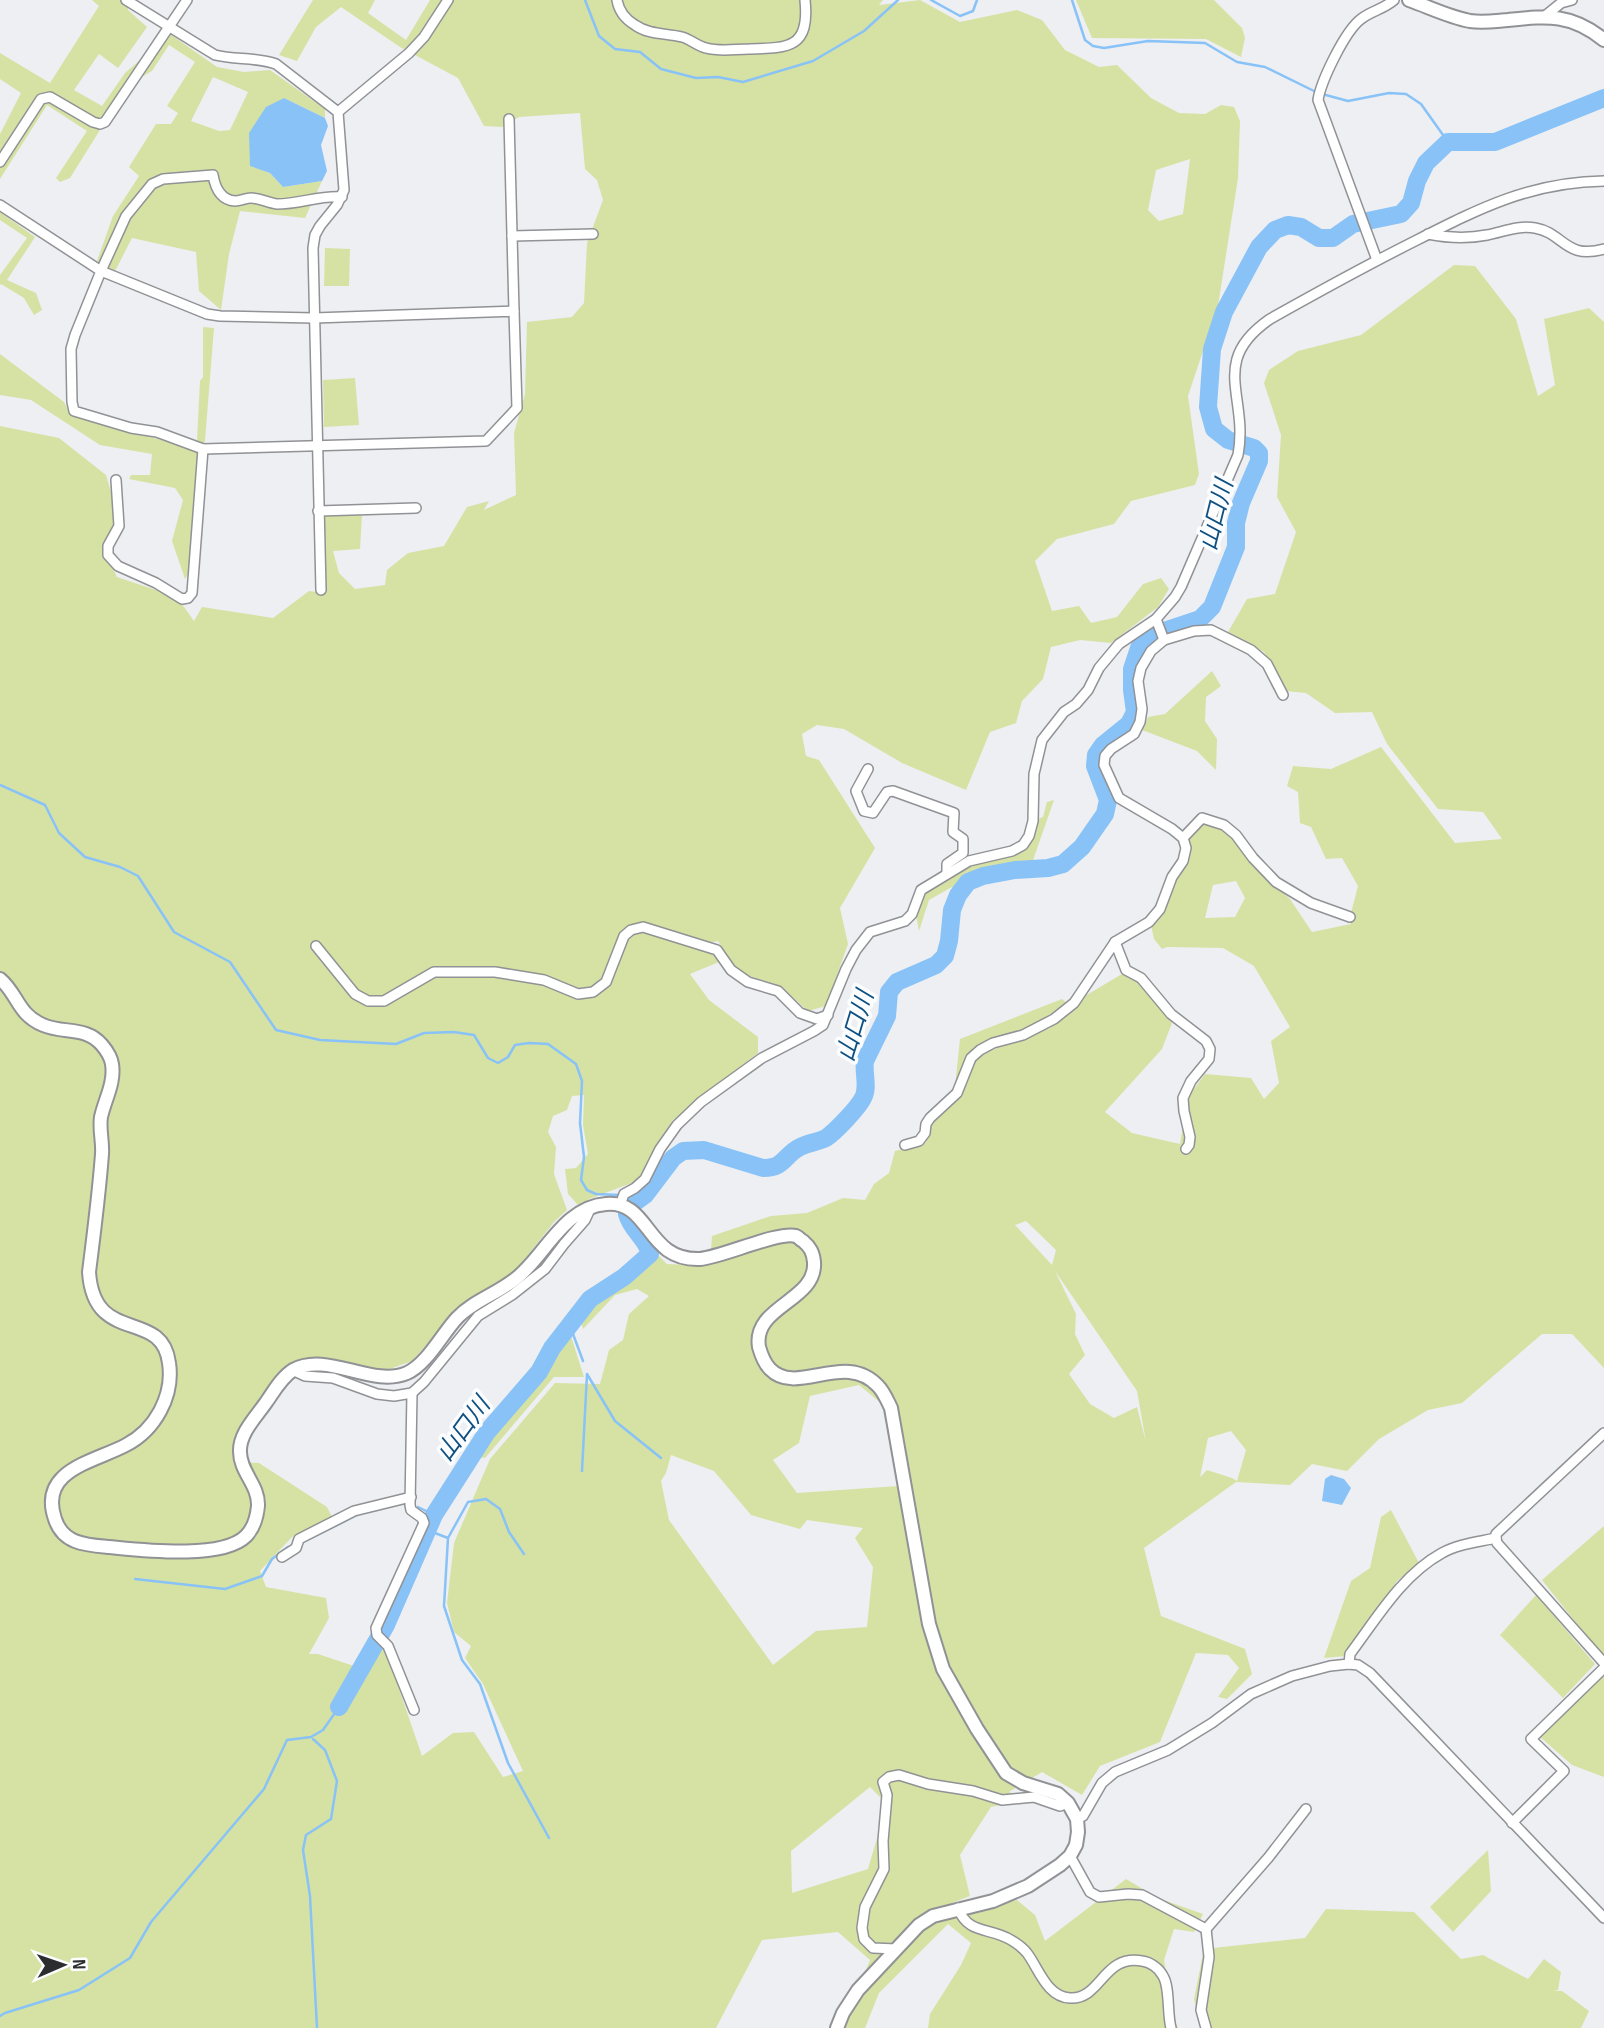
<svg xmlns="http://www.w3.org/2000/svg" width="1604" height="2028" viewBox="0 0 1604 2028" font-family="'Sofia Sans Condensed','Noto Sans JP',sans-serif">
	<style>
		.green { fill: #d6e2a4; fill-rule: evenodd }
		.water { fill: #88c2f7 }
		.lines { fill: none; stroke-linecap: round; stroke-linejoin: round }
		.stream { stroke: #88c2f7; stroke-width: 2.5 }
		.river { stroke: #88c2f7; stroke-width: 18 }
		.street-casing { stroke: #909295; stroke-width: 12 }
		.secondary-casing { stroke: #909295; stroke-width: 16 }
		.street { stroke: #fff; stroke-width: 9 }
		.secondary { stroke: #fff; stroke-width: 12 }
		.labels { text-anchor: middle; stroke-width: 7; stroke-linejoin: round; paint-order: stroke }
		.water-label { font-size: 24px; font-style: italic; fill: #0f5081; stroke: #fbfdff }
	</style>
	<rect width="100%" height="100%" fill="#edeff3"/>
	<g class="green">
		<path d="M92,0H128V10L147,27L118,68L99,54L74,90L102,106L125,73L170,34L217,67L244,72L270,70L325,109V118L284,98L251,166L270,173L283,187L322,181L305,218L240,211L229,254L221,310L199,291L196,252L132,238L115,271L97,261L113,216L139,176L129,167L156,124H171L178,113L167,106L195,62L169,45L152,71L128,85L70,178L60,182L56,178L87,131L47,105L0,179V134L21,93L0,79V53L50,83L99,6ZM213,77L248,92L230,130L219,131L191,121Z"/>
		<path d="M313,0H375L368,13L406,40L430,0H883L879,5L920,0L960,22L1017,10L1042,20L1065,50L1099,67L1117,65L1151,98L1179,113L1205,114L1221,105L1234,107L1240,121L1238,178L1218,306L1188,396L1199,474L1195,485L1131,501L1114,524L1057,539L1035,561L1052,611L1079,606L1091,623L1117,617L1143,584L1161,578L1169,589L1158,607L1111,643L1080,640L1051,647L1043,679L1022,701L1016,723L990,732L966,790L902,763L844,729L817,725L802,734L806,756L819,760L875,848L840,908L848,944L826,1006L808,1011L781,987L738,972L718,941L709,943L719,962L690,974L709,1000L758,1037V1053L673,1120L637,1181L589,1199L579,1206L568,1194L565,1169L576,1168L588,1154L583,1125L584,1095L572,1096L567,1110L553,1116L548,1132L556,1147L554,1174L567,1210L554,1222L516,1270L459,1308L412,1361L384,1371L315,1357L284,1368L236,1434L234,1462L259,1463L327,1507L332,1517L292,1537L260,1571L266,1587L326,1598L329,1618L309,1654H318L357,1667L371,1639L386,1651L422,1756L453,1733L474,1732L503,1777L523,1771L483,1684L465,1658L471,1646L454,1632L447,1603L454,1543L490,1459L555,1383L600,1384L609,1350L623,1340L629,1314L649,1296L637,1289L615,1295L583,1329L580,1319L592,1302L628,1281L657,1254L667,1264L689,1265L711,1250L712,1236L771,1216L807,1213L843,1198L865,1200L874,1184L889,1173L895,1151L926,1143L929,1123L960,1093L976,1059L992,1050L1050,1028L1085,996L1122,974L1140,982L1172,1023L1162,1049L1105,1112L1132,1133L1180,1144L1188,1097L1205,1074L1251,1078L1264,1099L1279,1083L1271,1041L1290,1027L1254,966L1223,948L1167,947L1162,949L1154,939L1151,925L1172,884L1189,861V841L1203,821L1227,832L1250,862L1290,899L1312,932L1351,924V913L1358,886L1342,858L1326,859L1311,827L1300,823L1298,792L1287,786L1293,766L1331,769L1381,747L1455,843L1502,839L1483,812L1438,809L1387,744L1372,712L1335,713L1306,693L1285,691L1264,652L1228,632L1247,599L1275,594L1296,532L1277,497L1281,435L1264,383L1269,370L1298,351L1361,335L1454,265L1475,266L1516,319L1538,396L1555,385L1544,319L1589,308L1604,322V1368L1572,1334H1542L1462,1403L1428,1410L1379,1439L1347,1471L1312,1464L1290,1485L1236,1482L1144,1548L1161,1616L1245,1649L1252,1674L1227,1699L1218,1697L1239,1668L1228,1655L1196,1653L1160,1742L1100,1766L1082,1795L1042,1772L1009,1792L1029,1799L991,1807L960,1855L970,1896L952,1903L972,1930L969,1914L1017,1900L1035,1915L1045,1941L1126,1879L1158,1898L1203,1914L1194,1932L1174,1929L1164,1960L1173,2017L1178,2028H928L930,2014L961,1965L971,1943L948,1924L879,1993L865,2028H843L870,1960L838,1932L762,1940L716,2028H0V426L59,438L106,475L119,519L105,552L117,577L177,597L194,621L202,607L273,618L309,591L324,593L323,516L362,515L360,549L333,551L339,573L355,589L385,585L387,570L408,553L444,546L467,507L489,501L484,510L516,495L514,433L525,394L527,322L572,317L584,303L587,243L603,200L597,180L585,169L580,113L519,117L502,127L484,126L458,78L400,47L341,7L316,27L297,61L279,55ZM1190,159L1183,214L1159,221L1148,210L1156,170ZM1236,881L1245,898L1235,917L1205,918L1213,885ZM1026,1221L1056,1250L1052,1265L1015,1225ZM1055,1271L1137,1391L1146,1442L1137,1407L1114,1418L1090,1404L1069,1374L1085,1355L1075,1334L1076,1314ZM859,1385L882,1404L898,1486L797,1493L773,1460L799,1443L810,1396ZM1231,1431L1246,1450L1237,1481L1232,1478L1207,1470L1200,1477L1208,1438ZM671,1455L714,1471L751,1515L800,1529L807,1520L863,1528L855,1538L873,1567L867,1627L816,1631L773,1665L669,1520L661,1481L666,1473ZM870,1787L881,1798L880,1828L868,1869L792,1893L791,1851Z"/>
		<polygon points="1076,0 1214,0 1242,28 1245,38 1241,57 1206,39 1092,38"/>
		<polygon points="0,212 35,237 7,280 36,293 42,310 34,315 24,298 1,284 0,285 0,275 27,238 0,220"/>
		<polygon points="325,248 350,249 349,286 324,286"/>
		<polygon points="203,327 214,328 205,441 199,452 190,572 185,579 172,541 183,500 175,488 129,479 131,475 150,475 152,454 100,445 31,400 0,395 0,354 64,402 71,416 188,447 197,440 200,381 203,377"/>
		<polygon points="355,378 359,425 324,427 323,380"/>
		<polygon points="1212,671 1221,686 1206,697 1205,721 1217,739 1216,770 1197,751 1142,730 1148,717 1165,714"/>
		<path d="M1054,800L1032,863C1004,868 973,867 956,891L952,887L929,900L919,931L916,915L924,892L974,863L1019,854L1030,842L1037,819L1043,817L1047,802Z"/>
		<polygon points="1062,999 1067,1003 1031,1027 992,1039 970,1052 955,1086 960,1039"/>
		<polygon points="570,1333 584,1377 554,1377 485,1458 478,1457 490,1437 542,1380"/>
		<polygon points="1391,1510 1419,1563 1397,1581 1346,1656 1324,1658 1351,1581 1370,1568 1381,1517"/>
		<polygon points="1604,1526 1604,1658 1542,1580"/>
		<polygon points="1536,1595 1595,1664 1563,1698 1500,1635"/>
		<polygon points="1604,1675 1604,1777 1572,1765 1539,1736"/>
		<polygon points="1488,1850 1491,1891 1453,1932 1430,1907"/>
		<polygon points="1326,1909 1414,1912 1461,1959 1483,1955 1528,1979 1544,1959 1561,1972 1558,1990 1554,1991 1562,1991 1589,2011 1581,2028 1201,2028 1194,1999 1204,1949 1305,1938"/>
	</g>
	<g class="water">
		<polygon points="284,98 325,118 328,126 321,145 327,171 322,181 283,187 270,173 250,166 249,133 266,107"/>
		<polygon points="1331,1475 1344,1479 1351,1488 1342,1505 1322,1501 1325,1479"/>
	</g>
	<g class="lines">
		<g class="stream">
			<polyline points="585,0 599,36 615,49 640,52 661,69 696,78 718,77 743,82 813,61 864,31 898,0"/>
			<polyline points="931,0 960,16 973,11 977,0"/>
			<polyline points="1072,0 1085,40 1093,46 1104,48 1148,41 1205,43 1237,62 1265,67 1316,92"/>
			<polyline points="1322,94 1348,101 1389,93 1406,94 1421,104 1448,142"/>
			<polyline points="0,785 45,805 59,833 85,857 120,867 138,876 174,932 230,962 276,1030 320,1040 396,1044 424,1033 454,1032 474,1035 488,1058 498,1063 508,1057 515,1045 529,1043 548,1044 576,1064 582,1081 580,1123 584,1157 581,1180 587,1190 596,1194 619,1195"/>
			<polyline points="626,1197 638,1199"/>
			<polyline points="573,1322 573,1334 583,1361"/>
			<polyline points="582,1471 587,1374 615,1421 661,1458"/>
			<polyline points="418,1507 434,1515"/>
			<polyline points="427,1530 448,1538 444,1606 462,1660 480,1684 508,1763 549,1838"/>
			<polyline points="448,1538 468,1502 486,1499 500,1509 509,1532 524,1554"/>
			<polyline points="301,1543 357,1515"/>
			<polyline points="135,1579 225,1589 262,1576 272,1559 288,1547"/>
			<polyline points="313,1739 325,1750 337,1781 331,1819 306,1835 303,1850 310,1896 317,2028"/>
			<polyline points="0,2016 5,2013 79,1990 130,1958 151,1922 264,1789 287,1740 311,1737 323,1730 339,1707"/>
		</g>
		<g class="river">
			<path d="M634,1203L645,1195L673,1158L683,1151L704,1150L763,1168C785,1168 784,1155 800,1147C808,1143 818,1142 826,1138C835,1132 858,1108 863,1098C869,1087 863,1073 865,1061L887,1016L889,992L897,982L936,965L945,956L949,941L952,910L958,895L968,882L983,876L1015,870L1048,868L1063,864L1082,847L1105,814L1108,800L1095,766L1096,755L1103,745L1129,724L1135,712L1132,690V669L1139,648L1164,631L1200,619L1212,607L1236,547V523L1241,503L1259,461V453L1254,448L1228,440L1214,429L1208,407L1212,349L1224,312L1259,247L1275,230L1288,225L1301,227L1319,238H1333L1353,224L1401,214L1411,203L1417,181L1426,163L1448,142H1495L1604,98"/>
			<path d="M339,1707L386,1625L434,1515L487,1432L539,1372L552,1348L590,1299L624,1277L650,1254C647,1239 631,1230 627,1214"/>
		</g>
		<g class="street-casing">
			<g id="street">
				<path d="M126,0L215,55C235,60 256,57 276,64L338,112L344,190L337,205L320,226L315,235L313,248L321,590"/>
				<path d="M617,0C619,12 625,19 635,25C649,35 666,33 682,37C690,39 697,46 706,48C720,52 735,49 749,49C789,48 810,48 805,0"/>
				<polyline points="1545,16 1561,3 1572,0"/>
				<polyline points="338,112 409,53 424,37 448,0"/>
				<polyline points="509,119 514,311"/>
				<polyline points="0,162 41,99 50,97 93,122 100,124 105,122 187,0"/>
				<path d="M0,205L101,271L207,314L220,316L314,318L514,311L517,408L486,441L203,449L157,432L131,428L74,411L72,402L71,349L75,335L101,271L126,216L152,184L163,179L213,175C215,187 220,200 235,201C240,201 246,198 251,198C260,198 268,203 277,204C300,204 320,195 342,197"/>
				<path d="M1428,234C1448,238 1466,239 1487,235C1503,232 1518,225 1535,228C1564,233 1565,260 1604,249"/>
				<polyline points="512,236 593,234"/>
				<path d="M1377,260L1318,100C1321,81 1345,31 1361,19C1371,11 1384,9 1394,0"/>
				<polyline points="116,480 119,526 108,546 108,555 118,566 156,583 182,599 188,598 192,593 203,449"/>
				<polyline points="318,511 416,508"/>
				<polyline points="1156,619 1164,640"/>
				<polyline points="868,769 856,791 864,811 873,813 887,792 893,791 954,813 953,832 963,839 963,853 947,864 947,874"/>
				<polyline points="1183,838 1202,818 1224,825 1236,835 1253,858 1276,882 1311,903 1350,917"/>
				<polyline points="1115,942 1126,970 1141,978 1171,1014 1206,1041 1210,1049 1209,1059 1191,1081 1183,1098 1184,1111 1190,1137 1189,1145 1186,1149"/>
				<polyline points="316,946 355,994 368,1001 384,1001 434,972 495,972 544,980 578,994 593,992 606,982 624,936 631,930 643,927 717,950 731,970 748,982 778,991 800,1013 817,1019 828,1015"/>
				<polyline points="905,1145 919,1141 925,1133 926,1124 930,1118 957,1093 971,1058 980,1050 993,1043 1023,1035 1054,1019 1074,1003 1115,942 1149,922 1160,909 1172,877 1183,861 1186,848 1183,838 1172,829 1119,798 1104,765 1105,756 1111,749 1134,734 1140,722 1142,709 1138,681 1141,668 1151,651 1164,640 1194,631 1211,630 1251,650 1267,664 1283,695"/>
				<path d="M620,1205L624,1194L635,1188L645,1179L660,1149L677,1125L701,1102L762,1058L814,1031L823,1025L846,969L856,950L870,932L905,921L912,914L921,890L969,861L1012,851L1023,845L1029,836L1033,821L1034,774L1042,740L1064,712L1076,704L1088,690L1099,668L1119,644L1156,619L1175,597L1181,587L1238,455C1249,396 1208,362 1270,319C1318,292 1367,265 1417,240C1480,208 1531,182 1604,181"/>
				<polyline points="292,1370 305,1376 333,1378 377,1394 394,1396 412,1393 424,1382 478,1316 512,1295 545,1269 564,1244 585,1220 591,1207"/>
				<polyline points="412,1393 410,1505 411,1510 422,1518 424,1523 376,1628 377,1635 388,1646 414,1710"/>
				<polyline points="1496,1538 1497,1543 1604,1663"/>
				<polyline points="282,1557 296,1548 299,1539 354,1511 411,1497"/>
				<path d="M1349,1664L1350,1654C1377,1618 1402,1575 1442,1553C1458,1544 1478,1542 1496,1538V1534L1604,1433"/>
				<polyline points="1077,1819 1083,1816 1102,1783 1115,1772 1168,1750 1212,1723 1251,1694 1292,1676 1330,1666 1349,1664 1358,1665 1370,1673 1604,1918"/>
				<polyline points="1512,1823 1564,1771 1531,1739 1604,1668"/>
				<polyline points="1070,1856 1090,1892 1099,1897 1128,1894 1142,1895 1206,1929 1209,1957 1201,2010 1206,2028"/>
				<path d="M958,1908C968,1935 990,1927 1011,1940C1016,1943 1023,1948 1027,1953C1039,1969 1047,1997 1070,1998C1101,2000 1103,1954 1142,1961C1150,1962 1159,1968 1163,1976C1170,1987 1167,2013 1171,2028"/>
				<polyline points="1206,1929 1268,1858 1306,1809"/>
				<polyline points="896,1949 873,1948 864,1939 862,1928 865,1907 884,1869 883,1841 887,1795 883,1782 889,1777 899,1775 928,1784 973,1791 1002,1800 1034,1797 1060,1806 1068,1803"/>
			</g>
		</g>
		<g class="secondary-casing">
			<g id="secondary">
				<path d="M1409,0C1429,7 1449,17 1470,21C1483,23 1495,21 1508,20C1547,16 1571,13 1604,40"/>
				<path d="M0,979C18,994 17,1014 43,1025C64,1034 86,1026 102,1045C107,1051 111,1057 112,1064C115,1083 105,1099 101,1117C99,1129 103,1142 102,1154C99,1194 94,1233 89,1272C94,1347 162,1307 169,1363C174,1396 155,1430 126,1445C94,1462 38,1470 55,1519C63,1544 86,1545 109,1547C141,1550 222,1560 246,1536C254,1528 257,1516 258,1506C259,1485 240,1472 240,1452C239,1433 257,1416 267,1401C274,1391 282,1377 293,1370C327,1351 372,1388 407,1373C427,1364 442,1334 457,1318C474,1300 500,1293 519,1276C546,1253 565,1207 606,1204C651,1200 645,1261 700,1259C723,1257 778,1231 796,1236C799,1237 800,1240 803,1241C810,1247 813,1252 814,1262C817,1301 752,1306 759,1347C761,1354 764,1363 770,1369C797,1397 845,1350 878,1386C884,1392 887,1400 891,1408L929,1624L943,1669L977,1729L1006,1773L1023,1783L1058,1794L1068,1803L1077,1819L1078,1832L1076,1845L1070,1856L1060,1865L1028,1886L993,1901L933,1916L919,1925L858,1990L843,2013L837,2028"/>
			</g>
		</g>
		<use href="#street" class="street"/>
		<use href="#secondary" class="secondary"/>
	</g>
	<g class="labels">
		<g class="water-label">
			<text transform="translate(1216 515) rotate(-76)" y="8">山口川</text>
			<text transform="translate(855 1026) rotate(-73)" y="8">山口川</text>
			<text transform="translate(463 1429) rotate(-54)" y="8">山口川</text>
		</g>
	</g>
	<g transform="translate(63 1965) rotate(88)" stroke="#fbfdff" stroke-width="5" paint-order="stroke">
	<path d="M0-5L12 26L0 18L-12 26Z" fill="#2c2d2e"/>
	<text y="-10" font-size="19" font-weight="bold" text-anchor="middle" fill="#2c2d2e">N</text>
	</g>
</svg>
